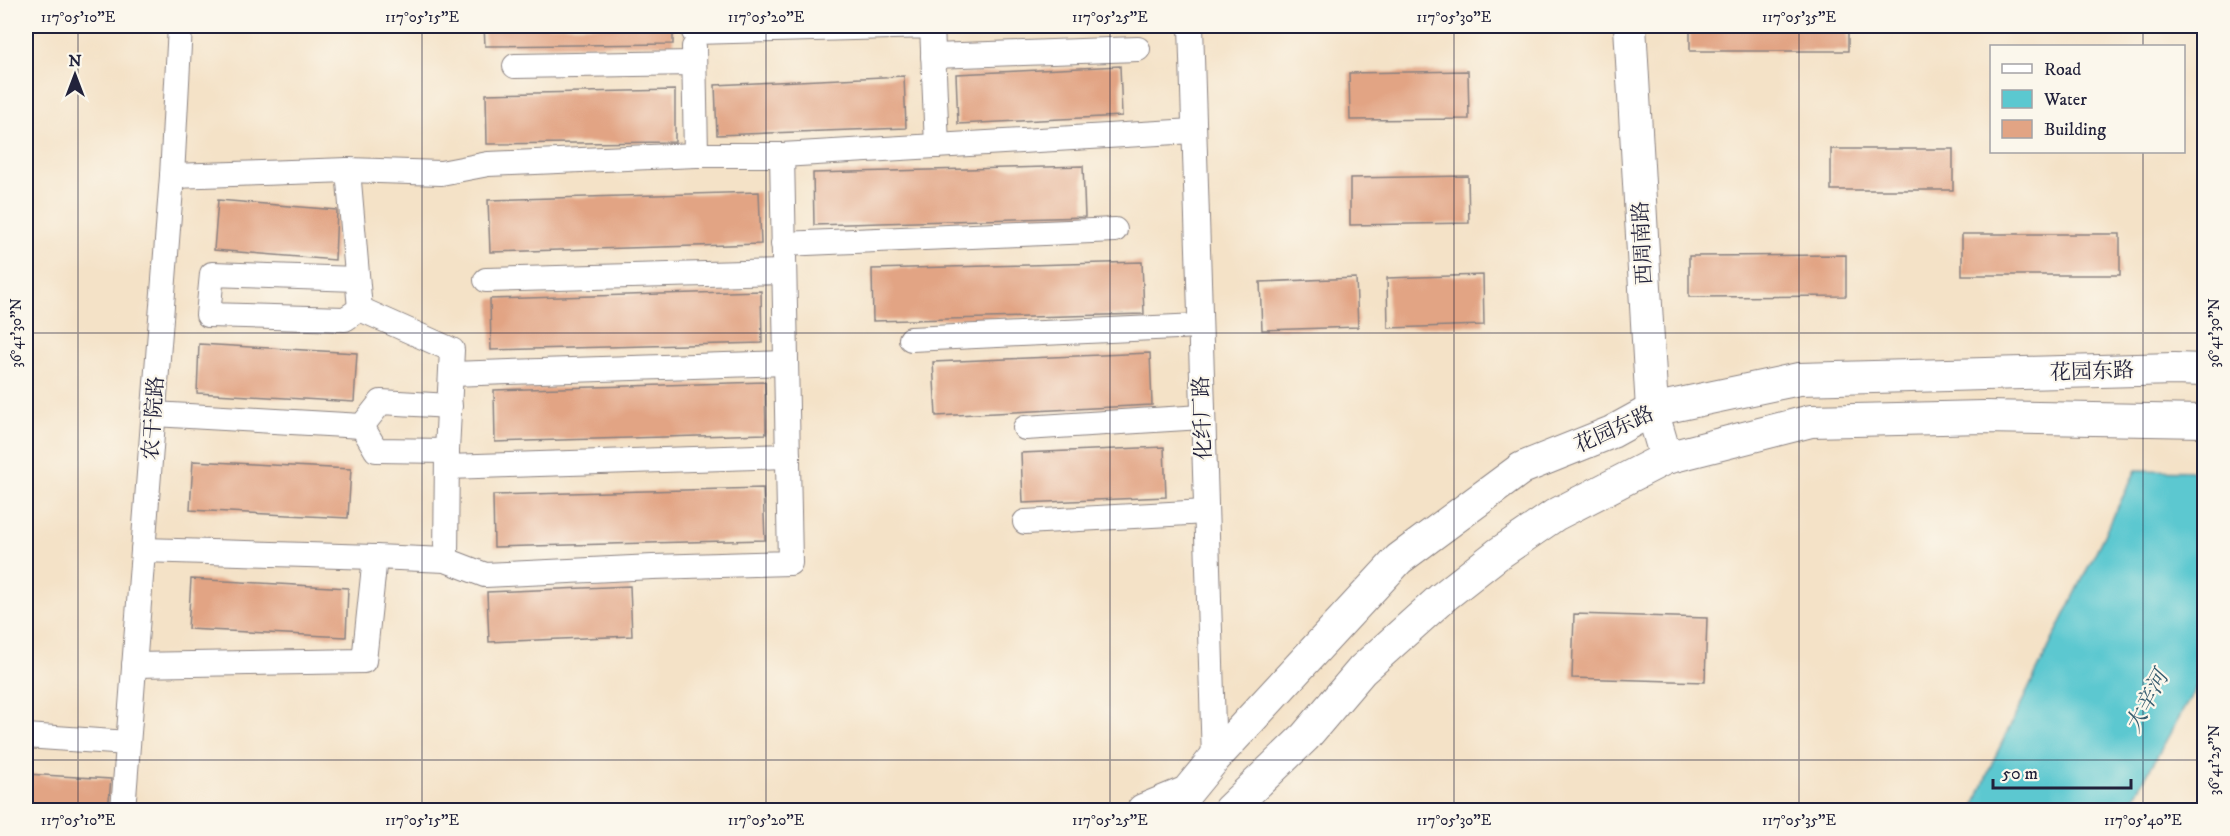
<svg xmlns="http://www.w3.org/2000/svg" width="2230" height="836" viewBox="0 0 2230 836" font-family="'IM FELL DW Pica','Noto Serif SC',serif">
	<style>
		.water { fill: #5bc8d0; stroke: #3e7586; stroke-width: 1.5 }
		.building { fill: #e2a484 }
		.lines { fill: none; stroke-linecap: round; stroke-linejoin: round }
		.minor-casing { stroke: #8b8281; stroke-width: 26 }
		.major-casing { stroke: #8b8281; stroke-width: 34 }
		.minor { stroke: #fff; stroke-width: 24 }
		.major { stroke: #fff; stroke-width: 32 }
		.ticks { fill: none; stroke: #22223b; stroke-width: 1.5; stroke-opacity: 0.45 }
		.labels { text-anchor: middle; stroke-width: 4.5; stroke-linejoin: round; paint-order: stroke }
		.street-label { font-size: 21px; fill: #22223b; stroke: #fbf7ec }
		.water-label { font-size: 22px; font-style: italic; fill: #365c6f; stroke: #fbf7ec }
		.neatline { fill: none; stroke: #22223b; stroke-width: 2 }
		.ticks-label { font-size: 15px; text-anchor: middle; fill: #22223b }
	</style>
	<rect width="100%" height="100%" fill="#fbf7ec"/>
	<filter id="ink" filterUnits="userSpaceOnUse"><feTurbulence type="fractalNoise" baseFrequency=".0167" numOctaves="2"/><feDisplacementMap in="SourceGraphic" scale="12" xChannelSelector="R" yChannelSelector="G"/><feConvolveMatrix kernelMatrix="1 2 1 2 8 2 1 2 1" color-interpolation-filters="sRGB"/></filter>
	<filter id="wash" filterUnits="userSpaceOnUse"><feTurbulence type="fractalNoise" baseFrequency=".008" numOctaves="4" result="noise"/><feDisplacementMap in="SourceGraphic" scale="24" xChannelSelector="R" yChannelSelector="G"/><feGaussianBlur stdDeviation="1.35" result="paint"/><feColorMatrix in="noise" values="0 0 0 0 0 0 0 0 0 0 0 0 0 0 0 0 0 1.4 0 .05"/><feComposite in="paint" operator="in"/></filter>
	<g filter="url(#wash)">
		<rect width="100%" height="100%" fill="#f4e2c7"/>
		<polygon class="water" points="2136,470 2204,471 2204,673 2127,810 1973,810 1992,763"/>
		<g id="blocks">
			<g class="building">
				<polygon points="484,26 673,26 673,44 485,46"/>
				<rect x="1690" y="26" width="158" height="25"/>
				<polygon points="1120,66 1122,116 958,124 956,74"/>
				<polygon points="1468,71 1469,119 1350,120 1349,73"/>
				<polygon points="904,76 906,128 717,135 715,85"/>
				<polygon points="675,90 675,142 487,144 486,94"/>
				<rect x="1831" y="149" width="122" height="41"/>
				<polygon points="1083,166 1085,217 814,225 813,173"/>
				<polygon points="1468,176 1469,223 1350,225 1350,178"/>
				<polygon points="759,192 761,244 490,252 488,200"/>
				<polygon points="218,200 337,210 335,260 214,250"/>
				<rect x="1962" y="234" width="158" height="41"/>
				<polygon points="1846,255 1846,296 1689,297 1689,256"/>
				<polygon points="1142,262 1144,314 873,321 872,269"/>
				<polygon points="1483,275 1484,325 1388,328 1387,278"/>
				<polygon points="1356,278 1358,327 1262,330 1260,282"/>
				<polygon points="761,291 762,343 491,350 490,299"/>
				<polygon points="199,344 357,353 354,402 197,393"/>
				<polygon points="1150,353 1152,405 936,416 933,362"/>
				<polygon points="765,382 766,434 495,442 494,390"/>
				<polygon points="1164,447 1166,497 1023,503 1021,453"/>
				<polygon points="193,461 351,469 348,518 190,510"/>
				<polygon points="763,488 765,540 494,547 493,495"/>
				<polygon points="191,579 348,588 346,637 188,629"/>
				<polygon points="630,586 632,636 489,642 487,592"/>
				<polygon points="1574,614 1707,618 1705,682 1572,678"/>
				<polygon points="26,774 111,779 108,810 26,810"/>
			</g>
		</g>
	</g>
	<g filter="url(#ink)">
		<use href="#blocks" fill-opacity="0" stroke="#8b8281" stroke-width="1.5"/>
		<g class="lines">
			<g class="minor-casing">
				<g id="minor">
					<polyline points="1191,26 1214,759"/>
					<polyline points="694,32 932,26 937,146"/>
					<polyline points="694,47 696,155"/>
					<polyline points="933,56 1138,49"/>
					<polyline points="515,66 694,63"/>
					<polyline points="172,176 348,170 441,173 488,164 696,155 782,155 1193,131"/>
					<polyline points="783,244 1115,230"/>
					<polyline points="357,279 212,274 208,315 345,319 360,309"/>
					<polyline points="486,280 784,272"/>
					<polyline points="911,339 1199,326"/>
					<polyline points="451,374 786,363"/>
					<polyline points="154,414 362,426 381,402 450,406"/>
					<polyline points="362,426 376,450 447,451"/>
					<polyline points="1025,428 1202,417"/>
					<polyline points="447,467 788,456"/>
					<polyline points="1025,522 1206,512"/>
					<polyline points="143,550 375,557"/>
					<polyline points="446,560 485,575 653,567 790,563 782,155"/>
					<polyline points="134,665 364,661 375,557 446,560 447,451 452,350 360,309 348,170"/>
					<polyline points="26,736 128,743"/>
					<polyline points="123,810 172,176 180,26"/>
				</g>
			</g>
			<g class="major-casing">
				<g id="major">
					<polyline points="1630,26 1652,410 1666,458"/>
					<polyline points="1143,810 1187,792 1214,759 1399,559 1522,468 1612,432 1652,410 1799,379 2174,369 2204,370"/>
					<polyline points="1229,810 1305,737 1362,670 1442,598 1498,554 1555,515 1666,458 1811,421 1984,417 2204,421"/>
				</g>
			</g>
			<use href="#minor" class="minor"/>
			<use href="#major" class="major"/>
		</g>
	</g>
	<path class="ticks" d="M78,26V810M422,26V810M766,26V810M1110,26V810M1454,26V810M1799,26V810M2143,26V46M2143,152V810M26,333H2204M26,760H2204"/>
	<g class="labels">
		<g class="street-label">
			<text transform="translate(1642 243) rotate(-93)" y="7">西周南路</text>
			<text transform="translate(2092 371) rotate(-2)" y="7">花园东路</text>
			<text transform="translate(153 418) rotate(-86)" y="7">农干院路</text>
			<text transform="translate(1202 418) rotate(-92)" y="7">化纤厂路</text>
			<text transform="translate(1614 429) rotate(-24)" y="7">花园东路</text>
		</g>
		<g class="water-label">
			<text transform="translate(2146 701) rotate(-62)" y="8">大辛河</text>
		</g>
	</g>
	<rect width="2230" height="836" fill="none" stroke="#fbf7ec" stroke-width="66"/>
	<rect x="1990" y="45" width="195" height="108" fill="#fbf7ec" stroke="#a4a2a5" stroke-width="1.5"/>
	<rect x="2002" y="64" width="30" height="9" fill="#ffffff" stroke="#a4a2a5" stroke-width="1.5"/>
	<text x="2044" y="75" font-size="18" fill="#22223b">Road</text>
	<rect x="2002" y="90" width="30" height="18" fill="#5bc8d0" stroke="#a4a2a5" stroke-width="1.5"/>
	<text x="2044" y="105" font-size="18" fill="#22223b">Water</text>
	<rect x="2002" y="120" width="30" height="18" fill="#e2a484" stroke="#a4a2a5" stroke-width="1.5"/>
	<text x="2044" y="135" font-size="18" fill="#22223b">Building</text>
	<g transform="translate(75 75)" stroke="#fbf7ec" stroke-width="4.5" paint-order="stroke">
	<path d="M0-4.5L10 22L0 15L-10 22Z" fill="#22223b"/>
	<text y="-9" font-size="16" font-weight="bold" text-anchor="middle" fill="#22223b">N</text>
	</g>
	<path d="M1993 779v9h138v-9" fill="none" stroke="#22223b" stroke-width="3"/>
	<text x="2002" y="779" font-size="18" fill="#22223b" stroke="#fbf7ec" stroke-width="4.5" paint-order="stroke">50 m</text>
	<rect x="33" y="33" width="2164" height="770" class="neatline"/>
	<g class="ticks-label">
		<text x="78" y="22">117°05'10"E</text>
		<text x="422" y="22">117°05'15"E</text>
		<text x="766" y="22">117°05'20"E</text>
		<text x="1110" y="22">117°05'25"E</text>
		<text x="1454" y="22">117°05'30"E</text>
		<text x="1799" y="22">117°05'35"E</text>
		<text transform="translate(16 333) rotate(-90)" y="5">36°41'30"N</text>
		<text transform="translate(2214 333) rotate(-90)" y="5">36°41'30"N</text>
		<text transform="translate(2214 760) rotate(-90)" y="5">36°41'25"N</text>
		<text x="78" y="825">117°05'10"E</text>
		<text x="422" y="825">117°05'15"E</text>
		<text x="766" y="825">117°05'20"E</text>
		<text x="1110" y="825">117°05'25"E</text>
		<text x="1454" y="825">117°05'30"E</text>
		<text x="1799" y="825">117°05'35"E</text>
		<text x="2143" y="825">117°05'40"E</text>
	</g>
</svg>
